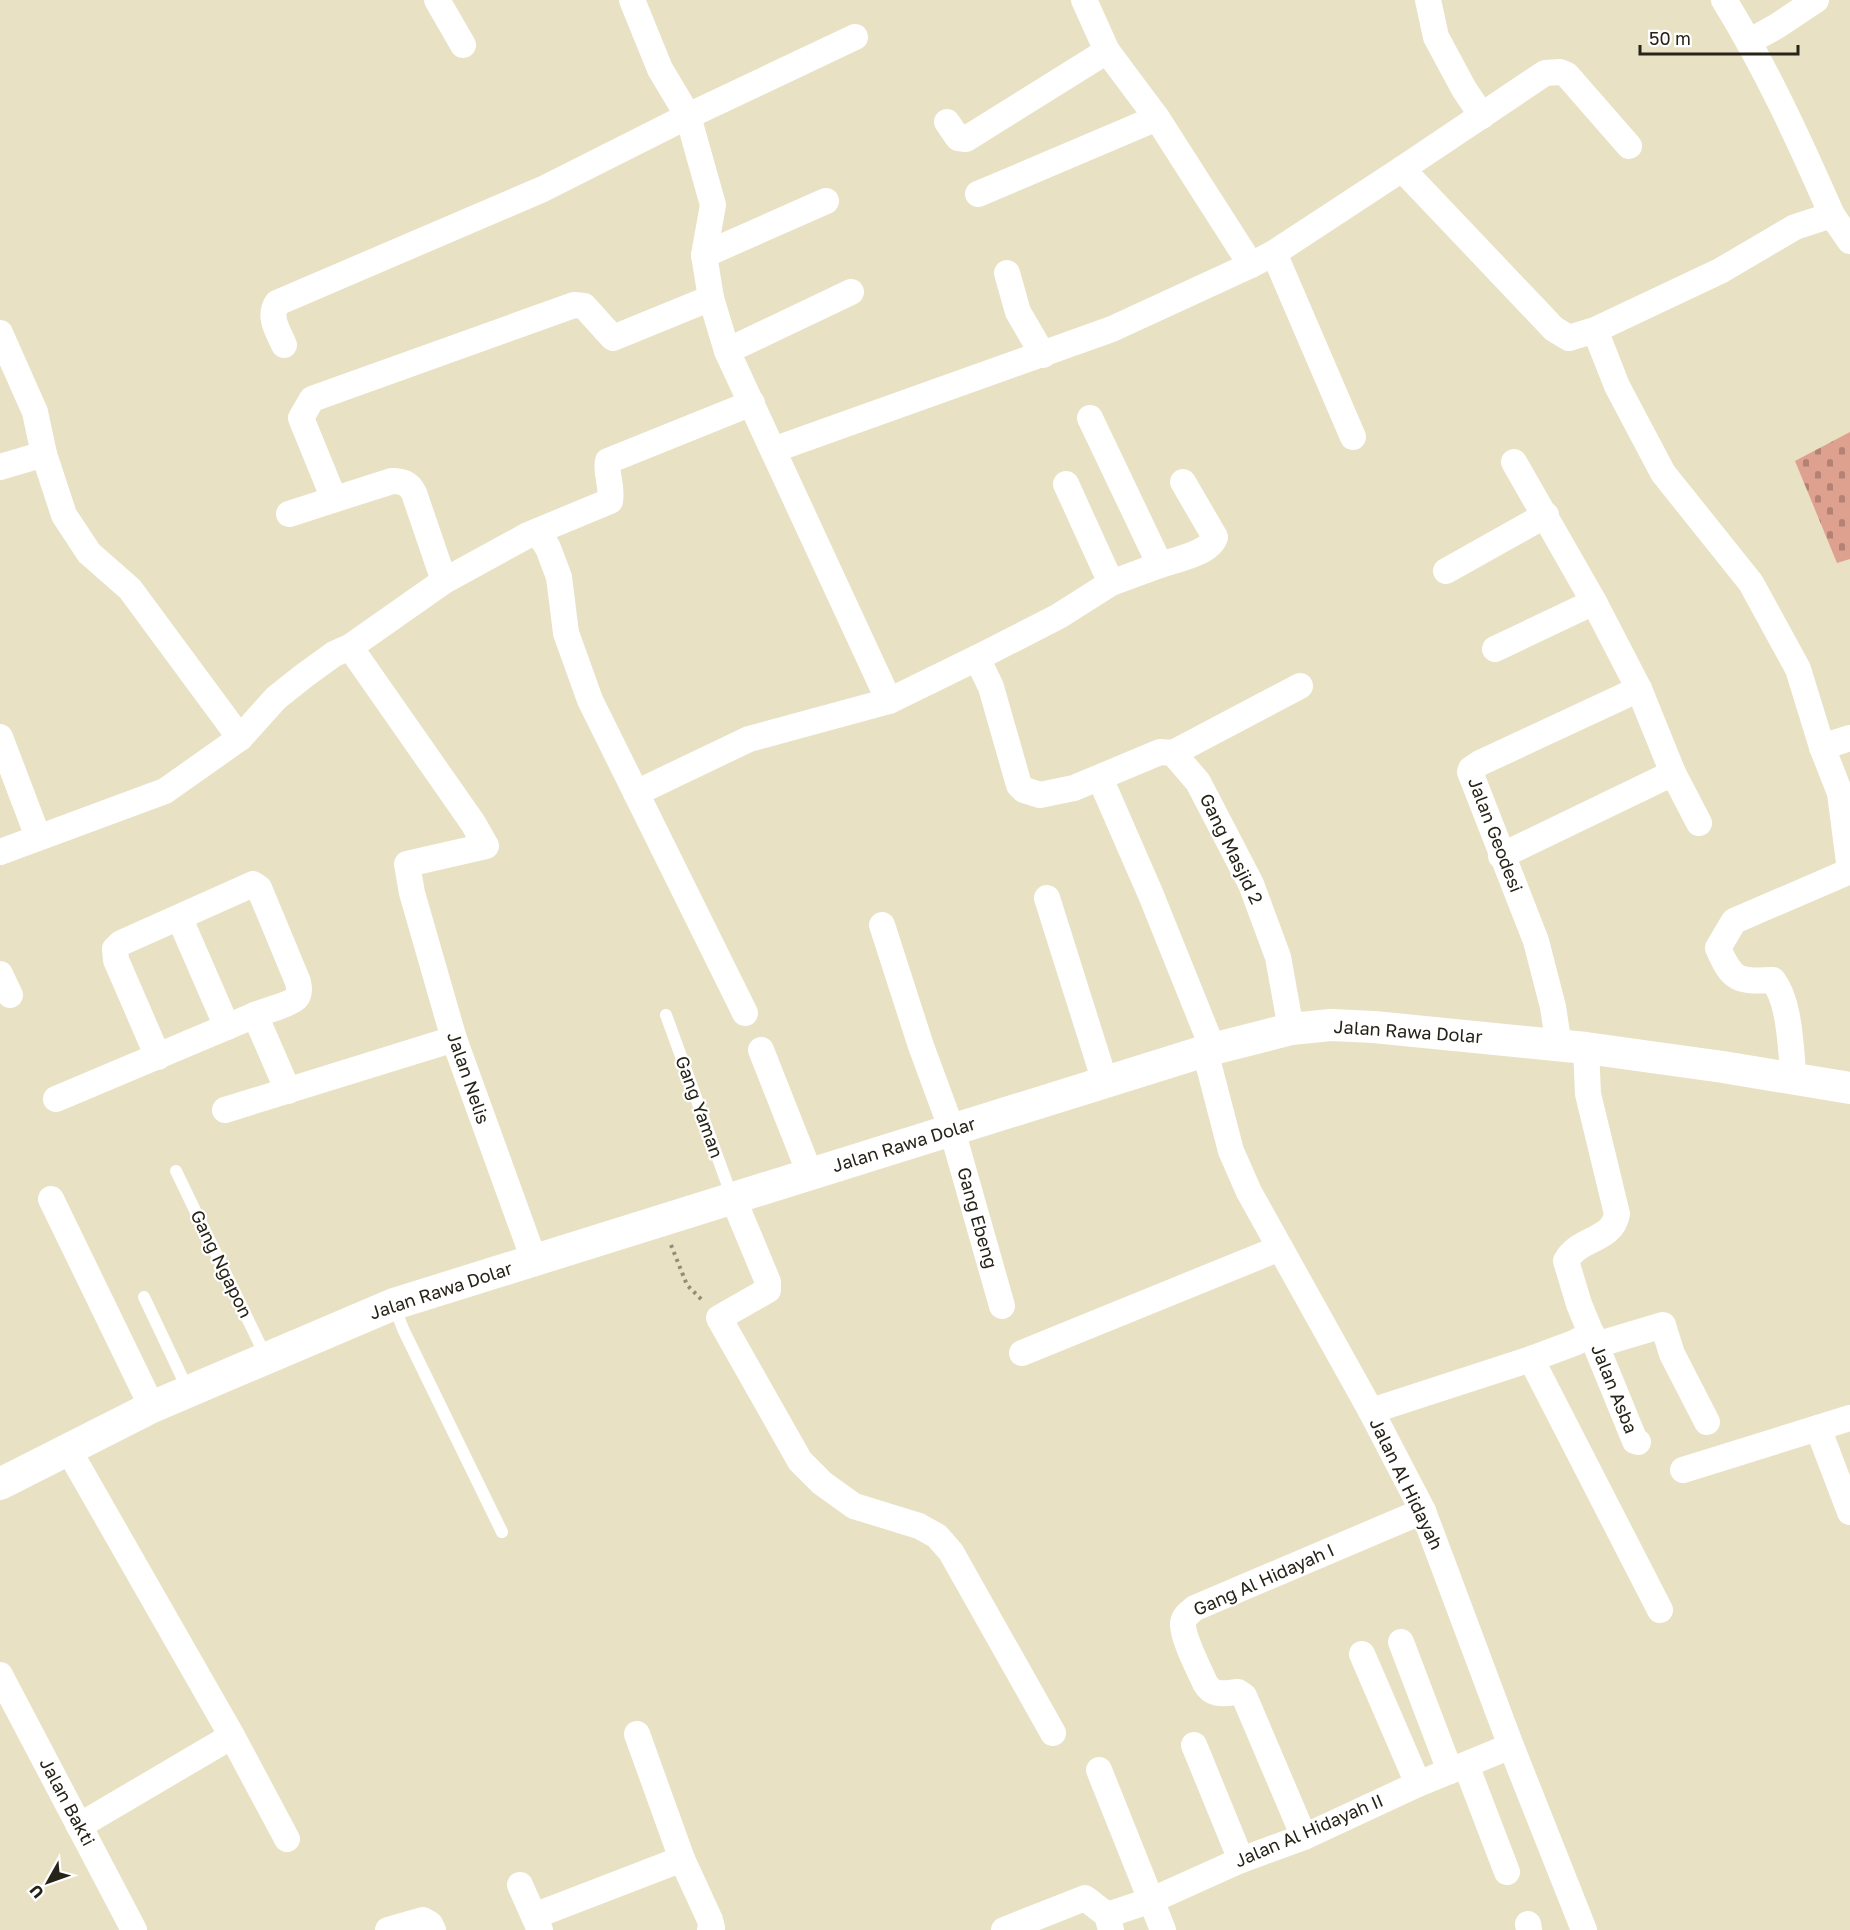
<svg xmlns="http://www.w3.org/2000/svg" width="1850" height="1930" viewBox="0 0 1850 1930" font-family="'Golos Text',sans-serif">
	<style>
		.cemetery { fill: url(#cemetery-stones) }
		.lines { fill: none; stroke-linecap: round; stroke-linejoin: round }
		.path { stroke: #928d77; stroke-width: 4; stroke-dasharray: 3 4.5; stroke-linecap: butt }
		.service { stroke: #fff; stroke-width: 12 }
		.minor { stroke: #fff; stroke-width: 26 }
		.tertiary { stroke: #fff; stroke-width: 32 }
		.labels { text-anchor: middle; stroke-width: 4.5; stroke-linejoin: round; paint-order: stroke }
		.street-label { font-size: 18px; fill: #262318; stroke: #fff }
	</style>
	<defs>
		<pattern id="cemetery-stones" width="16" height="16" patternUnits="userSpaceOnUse" patternTransform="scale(1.5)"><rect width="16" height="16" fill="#dea08f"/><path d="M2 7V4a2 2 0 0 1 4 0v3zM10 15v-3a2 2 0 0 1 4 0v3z" fill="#b48274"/></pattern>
	</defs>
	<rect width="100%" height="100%" fill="#e8e1c3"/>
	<polygon class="cemetery" points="1850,432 1850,559 1837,563 1795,461"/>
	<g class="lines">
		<polyline class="path" points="671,1245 687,1285 704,1302"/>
		<g class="service">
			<polyline points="666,1015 732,1197"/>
			<polyline points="176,1171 266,1357"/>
			<polyline points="144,1297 188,1390"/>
			<polyline points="394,1305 403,1329 502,1532"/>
		</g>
		<g class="minor">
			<polyline points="437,0 463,45"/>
			<polyline points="632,0 660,69 688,116 713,205 704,255 711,298 727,351 889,701"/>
			<polyline points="1084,0 1107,51 1157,118 1251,265 1274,253 1402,169 1545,73 1560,72 1567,75 1629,146"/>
			<polyline points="1428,0 1436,37 1464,89 1482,116"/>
			<path d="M1724,0C1766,68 1800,142 1832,215"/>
			<polyline points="1750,41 1777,26 1816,0"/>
			<polyline points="947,122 958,138 966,139 1107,51"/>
			<polyline points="1402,169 1554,329 1569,338 1595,330 1720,271 1795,227 1832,215 1850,241"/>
			<polyline points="978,194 1157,118"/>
			<polyline points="1274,253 1353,437"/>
			<polyline points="704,255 826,201"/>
			<polyline points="1007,273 1018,312 1043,355"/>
			<polyline points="1595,330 1617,386 1663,473 1751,583 1798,669 1822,747 1840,793 1850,870"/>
			<polyline points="0,333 35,412 44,454 64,515 89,553 130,589 240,738"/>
			<path d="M284,345C278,331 268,317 277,303L543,189L688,116L855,37"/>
			<polyline points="727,351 851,292"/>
			<polyline points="773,450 1112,329 1251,265"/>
			<polyline points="1514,462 1594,602 1639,689 1673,773 1699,823"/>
			<polyline points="0,467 44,454"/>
			<polyline points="1066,484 1111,583"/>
			<polyline points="334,499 301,418 312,399 574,305 584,306 613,338 711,298"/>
			<path d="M289,514L392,481C402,481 409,483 414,493L444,581"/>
			<polyline points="534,533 543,540 548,548 559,577 566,633 590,700 745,1013"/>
			<path d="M1160,565C1176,560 1210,553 1215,537L1183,482"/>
			<polyline points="1446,571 1546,515"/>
			<polyline points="350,647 473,823 486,846 407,864 412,893 454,1039 534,1260"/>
			<polyline points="1495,649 1594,602"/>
			<polyline points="977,658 1059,616 1111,583 1160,565 1090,418"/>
			<polyline points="0,737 38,837"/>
			<polyline points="1822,747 1850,738"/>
			<polyline points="1173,753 1300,686"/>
			<polyline points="1100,778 1151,895 1213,1049"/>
			<polyline points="636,793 749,739 889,701 977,658 991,687 1019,785 1024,790 1040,795 1074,788 1160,752 1173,753 1198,782 1251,884 1278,957 1291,1029"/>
			<path d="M0,852L165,791L240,738L276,698L305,675L334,654L350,647L444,581L528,535L610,501C613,485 605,474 608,461L752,403"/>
			<polyline points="1501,856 1673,773"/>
			<polyline points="1047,898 1105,1082"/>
			<polyline points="180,919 227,1027"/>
			<polyline points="882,925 921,1046 952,1130 1002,1306"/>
			<polyline points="0,974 10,995"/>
			<polyline points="1559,1046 1553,1007 1536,941 1470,772 1471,769 1480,763 1639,689"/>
			<path d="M1586,1048L1588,1094L1617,1214C1612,1242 1579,1237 1566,1261L1579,1304L1635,1441L1638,1442"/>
			<polyline points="761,1050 810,1174"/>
			<polyline points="1205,1051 1231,1151 1249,1192 1371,1411 1423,1511 1511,1746 1584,1930"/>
			<path d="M158,1057L116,960L115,949L121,943L253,884L259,888L298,982C299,986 300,992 297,997C292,1004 264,1011 255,1015"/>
			<path d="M1794,1078C1790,1049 1791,1004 1773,980C1739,982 1732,981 1718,948L1734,921L1850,871"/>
			<polyline points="56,1099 255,1015 288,1091"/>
			<polyline points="225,1110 454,1039"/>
			<polyline points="733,1198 768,1282 768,1290 719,1318 800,1461 822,1483 854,1506 919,1526 937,1536 951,1552 1053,1733"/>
			<polyline points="51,1199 152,1407"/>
			<polyline points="1596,1345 1663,1325 1672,1354 1707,1422"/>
			<polyline points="1022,1353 1280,1248"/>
			<polyline points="1531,1359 1660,1610"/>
			<polyline points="1371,1411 1531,1359 1574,1343 1592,1334"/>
			<polyline points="1818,1428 1850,1512"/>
			<polyline points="68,1449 232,1736 79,1826"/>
			<polyline points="1683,1470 1850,1418"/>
			<polyline points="1401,1642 1450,1771"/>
			<polyline points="1362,1654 1418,1784"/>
			<polyline points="0,1675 134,1930"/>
			<polyline points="637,1734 682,1859"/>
			<polyline points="232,1736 287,1839"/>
			<polyline points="1194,1745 1241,1860"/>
			<polyline points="1466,1765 1507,1872"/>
			<polyline points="1099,1770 1163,1930"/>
			<path d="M1304,1837L1244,1696L1238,1692C1224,1693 1213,1697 1205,1683C1199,1669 1182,1637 1183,1623C1184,1616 1190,1612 1195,1608L1423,1511"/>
			<polyline points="520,1885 540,1930"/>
			<polyline points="1107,1915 1152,1900 1241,1860 1304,1837 1418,1784 1511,1746"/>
			<polyline points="534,1916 682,1859 710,1920 712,1928 710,1930"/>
			<polyline points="1528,1924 1529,1930"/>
			<polyline points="388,1930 423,1920 430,1924 433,1930"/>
			<polyline points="1004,1930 1085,1898 1107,1915 1111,1930"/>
		</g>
		<polyline class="tertiary" points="0,1484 152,1407 394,1304 1205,1051 1291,1029 1331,1025 1374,1027 1586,1048 1723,1067 1850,1088"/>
	</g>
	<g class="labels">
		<g class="street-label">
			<text transform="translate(1495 835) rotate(69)" y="6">Jalan Geodesi</text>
			<text transform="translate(1231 849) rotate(64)" y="6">Gang Masjid 2</text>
			<text transform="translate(1408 1032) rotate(4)" y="6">Jalan Rawa Dolar</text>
			<text transform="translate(468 1078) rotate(71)" y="6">Jalan Nelis</text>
			<text transform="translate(699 1107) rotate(70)" y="6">Gang Yaman</text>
			<text transform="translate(904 1145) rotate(-17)" y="6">Jalan Rawa Dolar</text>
			<text transform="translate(977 1218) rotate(74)" y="6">Gang Ebeng</text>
			<text transform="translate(221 1264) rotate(64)" y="6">Gang Ngapon</text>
			<text transform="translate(441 1291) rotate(-18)" y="6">Jalan Rawa Dolar</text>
			<text transform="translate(1614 1389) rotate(68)" y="6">Jalan Asba</text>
			<text transform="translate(1406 1484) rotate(64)" y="6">Jalan Al Hidayah</text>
			<text transform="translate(1264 1580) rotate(-24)" y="6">Gang Al Hidayah I</text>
			<text transform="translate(67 1802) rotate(62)" y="6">Jalan Bakti</text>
			<text transform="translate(1309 1831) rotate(-23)" y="6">Jalan Al Hidayah II</text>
		</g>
	</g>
	<g transform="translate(48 1882) rotate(230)" stroke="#ffffff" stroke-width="4.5" paint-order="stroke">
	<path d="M0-4.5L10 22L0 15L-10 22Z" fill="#262318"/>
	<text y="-9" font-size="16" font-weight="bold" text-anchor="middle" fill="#262318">U</text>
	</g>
	<path d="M1640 45v9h158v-9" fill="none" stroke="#262318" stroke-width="3"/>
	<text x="1649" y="45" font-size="18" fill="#262318" stroke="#ffffff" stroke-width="4.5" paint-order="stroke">50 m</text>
</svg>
